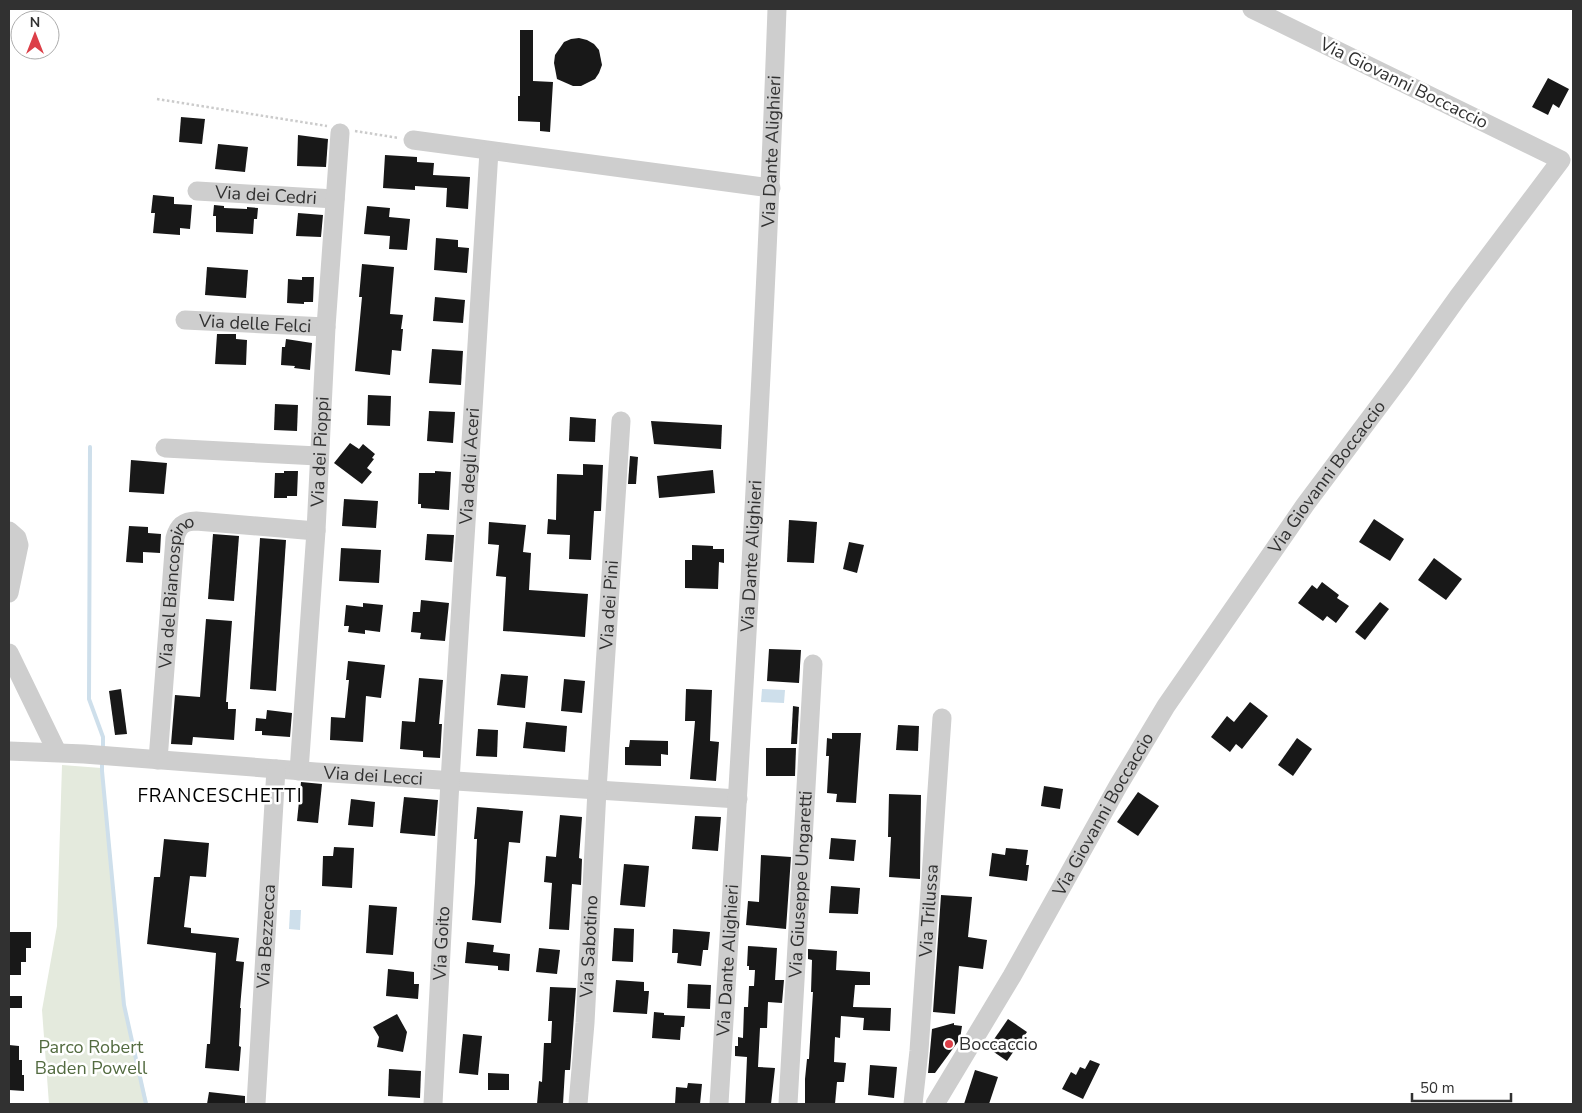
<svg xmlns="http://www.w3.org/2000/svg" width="1582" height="1113" viewBox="0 0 1582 1113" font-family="'Nunito Sans',sans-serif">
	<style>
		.green { fill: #e4eadd }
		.water { fill: #cedfeb }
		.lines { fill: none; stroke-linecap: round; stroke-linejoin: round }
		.stream { stroke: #cedfeb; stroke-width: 4 }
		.building { fill: #181818 }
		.path { stroke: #cbcbcb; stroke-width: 2.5; stroke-dasharray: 2.5 2.5; stroke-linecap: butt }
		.minor { stroke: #cecece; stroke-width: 19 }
		.poi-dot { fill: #dc3f48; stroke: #fff; stroke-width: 2 }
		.labels { text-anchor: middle; stroke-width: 5; stroke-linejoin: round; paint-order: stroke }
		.street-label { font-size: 18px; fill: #313131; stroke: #fff }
		.poi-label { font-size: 18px; fill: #313131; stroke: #fff; text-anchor: start }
		.park-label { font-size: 18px; fill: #536b40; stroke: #fff }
		.neighbourhood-label { font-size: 19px; letter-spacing: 1px; fill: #000; stroke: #fff }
	</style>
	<rect width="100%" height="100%" fill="#fff"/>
	<polygon class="green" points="62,765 101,768 124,1005 148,1104 49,1104 42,1010 57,926"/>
	<g class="water">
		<polygon points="762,689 785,690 784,703 761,702"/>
		<polygon points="290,910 301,910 300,930 289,929"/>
	</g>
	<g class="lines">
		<g class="stream">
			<polyline points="90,447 89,699 103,737 103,749"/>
			<polyline points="102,761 102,771 124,1005 146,1104"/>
		</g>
	</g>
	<g class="building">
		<polygon points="520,30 533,30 533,81 553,82 550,132 540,131 540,122 518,121 518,96 520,96"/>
		<polygon points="579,38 587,40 594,44 599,50 602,65 599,73 595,79 581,86 573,86 557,79 554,63 555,55 564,42 571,39"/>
		<polygon points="1548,78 1569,89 1559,108 1553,104 1548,115 1532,107"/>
		<polygon points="181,117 205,119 202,144 179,142"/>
		<polygon points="298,135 328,139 326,167 297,166"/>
		<polygon points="218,144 248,147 245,172 215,169"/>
		<polygon points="385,155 417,157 417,162 434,163 433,175 470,177 468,209 446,207 447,188 415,186 415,190 383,188"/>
		<polygon points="153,195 174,197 174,204 192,205 190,229 180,228 180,235 153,233 155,213 151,213"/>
		<polygon points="214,205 224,206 224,208 247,209 247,207 258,208 257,219 254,219 253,234 216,232 216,216 213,216"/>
		<polygon points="367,206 390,208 389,217 410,219 407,250 389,249 390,236 364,234"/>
		<polygon points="298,213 323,215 321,237 296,236"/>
		<polygon points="436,238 458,240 458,247 469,248 467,273 434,270"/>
		<polygon points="362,264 394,267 390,314 403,315 401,329 403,329 401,351 392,350 390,375 355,371 362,297 359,297"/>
		<polygon points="207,267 248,270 246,298 205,295"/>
		<polygon points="302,277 314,277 313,302 304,302 304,304 287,303 288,279 302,280"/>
		<polygon points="435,297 465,300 463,323 433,321"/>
		<polygon points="217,334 236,334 236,339 247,340 246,365 215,364"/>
		<polygon points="286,339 312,343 310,370 294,368 295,366 281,365 282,347 285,347"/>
		<polygon points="432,349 463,351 461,385 429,383"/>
		<polygon points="368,395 391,396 390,426 367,425"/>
		<polygon points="275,404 298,405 297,431 274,430"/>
		<polygon points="429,411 455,412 453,443 427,441"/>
		<polygon points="570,417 596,419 595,442 569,441"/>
		<polygon points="651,421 722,425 721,449 654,444"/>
		<polygon points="350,443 359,449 363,444 375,454 372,458 374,459 367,468 372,472 362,484 334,463"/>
		<polygon points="630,456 638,457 636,484 628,484"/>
		<polygon points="131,460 167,463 164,494 129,492"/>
		<polygon points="583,464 603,465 601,511 594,511 591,560 569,559 570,535 547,534 548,519 556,520 557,474 583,475"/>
		<polygon points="713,470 715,493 659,498 657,476"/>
		<polygon points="284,471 298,471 297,496 287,496 287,498 274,498 275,473 284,473"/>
		<polygon points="435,471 451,472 449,510 421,508 421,504 418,504 419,473 435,473"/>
		<polygon points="344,499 378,501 376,528 342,526"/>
		<polygon points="1374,519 1404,539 1390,561 1359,542"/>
		<polygon points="789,520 817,522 814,563 787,562"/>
		<polygon points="489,522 526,525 523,552 531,553 529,590 588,594 585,637 503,631 506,577 496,576 499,545 488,544"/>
		<polygon points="129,526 148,527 148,533 161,534 160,553 143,552 143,563 126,562"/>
		<polygon points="213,534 239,536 234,601 208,599"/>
		<polygon points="427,534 454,535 452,562 425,560"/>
		<polygon points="260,538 286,540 276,691 250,689"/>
		<polygon points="849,542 864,545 857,573 843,569"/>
		<polygon points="692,545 713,546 713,549 724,549 724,563 719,562 718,589 685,588 685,560 692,560"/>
		<polygon points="341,548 381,550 379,583 339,581"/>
		<polygon points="1434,558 1462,579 1446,600 1418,580"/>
		<polygon points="1322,582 1339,595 1337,598 1349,606 1336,623 1327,616 1323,621 1298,603 1312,585 1317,589"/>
		<polygon points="421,600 449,603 445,641 420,639 421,633 411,632 413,612 420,612"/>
		<polygon points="1380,602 1389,609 1365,640 1355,632"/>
		<polygon points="363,603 383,605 380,632 365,630 365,634 348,632 349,626 344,626 346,605 363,607"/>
		<polygon points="206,619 232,621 226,702 228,702 228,709 236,709 234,740 193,737 192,745 171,744 175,695 200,697"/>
		<polygon points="769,649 801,650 799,683 767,681"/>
		<polygon points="348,661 385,665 381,698 366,696 363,742 330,740 331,717 345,718 349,680 346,680"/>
		<polygon points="501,674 528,676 525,708 497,705"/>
		<polygon points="419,678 443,680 439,724 442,724 440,758 423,757 423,751 400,749 402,721 415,722"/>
		<polygon points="564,679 585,681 582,713 561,711"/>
		<polygon points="121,689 127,734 115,735 109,691"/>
		<polygon points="686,689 712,690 710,741 719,742 716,781 690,779 695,721 685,721"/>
		<polygon points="1250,702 1268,716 1242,749 1236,744 1230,752 1211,737 1227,716 1234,722"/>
		<polygon points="793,706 799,707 797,744 791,744"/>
		<polygon points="267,710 292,713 290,737 262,735 262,731 255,731 256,718 266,719"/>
		<polygon points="526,722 567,726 565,752 523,748"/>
		<polygon points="898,725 919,726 918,751 896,750"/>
		<polygon points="478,729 498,730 497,757 476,756"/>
		<polygon points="832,733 861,733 856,803 836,802 837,794 827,793 829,756 826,756 827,738 832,739"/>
		<polygon points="1297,738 1312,749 1293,776 1278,765"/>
		<polygon points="630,740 668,741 668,755 661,754 661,766 625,765 625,747 629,747"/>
		<polygon points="766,748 796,748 795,776 766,776"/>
		<polygon points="301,782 322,784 318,823 297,821"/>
		<polygon points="1044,786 1063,789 1060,809 1041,806"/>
		<polygon points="1138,792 1159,806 1138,836 1117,822"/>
		<polygon points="889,794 921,795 920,879 889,877 891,837 888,837"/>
		<polygon points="404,797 438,800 435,836 400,833"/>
		<polygon points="351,799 375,802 373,827 348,825"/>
		<polygon points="477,807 523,811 520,843 509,842 501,923 472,920 475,883 477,839 474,839"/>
		<polygon points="560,815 582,817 579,858 582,859 581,885 572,884 569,930 549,929 552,883 544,882 546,856 556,857"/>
		<polygon points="695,816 721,817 718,851 692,849"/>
		<polygon points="831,838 856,840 854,861 829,859"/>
		<polygon points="164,839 209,843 206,877 190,876 184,927 191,928 191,933 239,938 236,961 244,962 240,1008 241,1008 239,1046 241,1047 239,1071 205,1068 207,1044 210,1044 216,953 147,944 154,877 160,877"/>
		<polygon points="334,847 354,848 352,888 322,886 323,856 333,856"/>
		<polygon points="1006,848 1028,850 1026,865 1029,865 1027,881 989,876 992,853 1005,855"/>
		<polygon points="761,855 791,857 786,929 746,925 748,901 759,902"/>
		<polygon points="624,864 649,866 645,907 620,905"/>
		<polygon points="831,886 860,888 858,914 829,913"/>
		<polygon points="941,895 972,897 968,937 987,940 983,969 959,966 955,1014 933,1012"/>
		<polygon points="369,905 397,907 393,955 366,953"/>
		<polygon points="614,928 634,929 633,962 612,961"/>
		<polygon points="673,929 710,932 708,950 703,950 701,966 677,963 678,953 672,953"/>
		<polygon points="9,932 31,932 31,948 26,948 26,962 21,962 21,975 9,975"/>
		<polygon points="467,942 494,945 493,952 510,954 509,971 498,970 498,966 465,963"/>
		<polygon points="748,946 777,948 775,980 784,980 782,1003 768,1002 767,1028 760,1028 758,1067 775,1068 771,1104 745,1104 747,1057 735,1056 735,1046 738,1046 738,1037 743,1038 744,1007 748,1007 749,986 754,986 755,970 749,970 749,966 747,966"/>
		<polygon points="539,948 560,950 557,974 536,972"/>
		<polygon points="808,949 837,951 836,970 870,972 870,985 855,985 853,1007 891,1008 890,1031 863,1030 864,1018 841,1016 840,1038 835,1037 834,1062 846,1063 844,1082 837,1082 835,1104 805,1104 805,1079 807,1059 809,1059 813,992 811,992 812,960 808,959"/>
		<polygon points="388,969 414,972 414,984 419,984 418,999 386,996"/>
		<polygon points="616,980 644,982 644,991 649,991 647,1014 613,1012"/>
		<polygon points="688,984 711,985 710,1009 687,1008"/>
		<polygon points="550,987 576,988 570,1070 565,1070 563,1104 537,1104 539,1081 542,1082 544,1043 551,1043 552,1021 548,1021"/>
		<rect x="9" y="996" width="13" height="12"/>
		<polygon points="654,1012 664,1013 664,1015 685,1016 684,1027 681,1027 680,1040 652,1038"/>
		<polygon points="397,1014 407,1032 403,1052 377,1047 379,1037 373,1027"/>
		<polygon points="1008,1019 1027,1032 1007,1061 988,1048"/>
		<polygon points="954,1023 954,1025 962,1026 960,1039 935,1073 928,1073 932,1029"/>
		<polygon points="463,1034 482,1036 478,1075 459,1073"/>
		<polygon points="9,1045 19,1046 19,1060 22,1060 22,1075 24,1075 24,1091 9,1090"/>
		<polygon points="1090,1060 1100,1064 1083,1099 1062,1089 1071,1072 1076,1075 1080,1067 1085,1069"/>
		<polygon points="870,1065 897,1067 894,1098 868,1095"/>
		<polygon points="389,1069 421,1071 420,1098 388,1096"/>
		<polygon points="975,1070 998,1077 989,1104 964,1104"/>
		<polygon points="488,1073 509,1074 509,1090 488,1090"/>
		<polygon points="688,1083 702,1084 700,1104 675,1104 676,1087 687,1088"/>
		<polygon points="209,1092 245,1096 245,1104 207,1104"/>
	</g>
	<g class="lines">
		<g class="path">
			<polyline points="157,99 327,126"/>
			<polyline points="355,131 399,138"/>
		</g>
		<g class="minor">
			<polyline points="413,140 771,188"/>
			<path id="s1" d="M197,191L335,199"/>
			<path id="s2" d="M185,320L326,327"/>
			<polyline points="165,448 318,456"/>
			<polyline points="9,531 17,538 19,545 9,593"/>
			<polyline points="9,653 57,752"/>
			<path id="s3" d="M9,751L84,754L316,772L738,799"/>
			<path id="s4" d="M158,760L175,538C178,526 184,521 196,521L316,531"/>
			<path id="s5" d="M299,771L316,531L326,327L340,133"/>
			<path id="s6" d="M256,1104L276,769"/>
			<path id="s7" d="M433,1104L450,781L489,151"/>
			<path id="s8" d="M578,1104L585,1023L597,790L621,421"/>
			<path id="s9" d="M719,1104C741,739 764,374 777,9"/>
			<path id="s10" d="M788,1104L813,664"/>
			<path id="s11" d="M913,1104L919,1051L942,718"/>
			<path id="s12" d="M935,1104L1012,976L1118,786L1166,706L1305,505L1400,378L1458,297L1561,160L1252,9"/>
		</g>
	</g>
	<circle class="poi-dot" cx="949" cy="1044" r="5"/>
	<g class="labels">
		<g class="street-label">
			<text transform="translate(1404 83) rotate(26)" y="6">Via Giovanni Boccaccio</text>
			<text dy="6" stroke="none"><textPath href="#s9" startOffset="954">Via Dante Alighieri</textPath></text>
			<text dy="6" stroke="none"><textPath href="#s1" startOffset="69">Via dei Cedri</textPath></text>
			<text dy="6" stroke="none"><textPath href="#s2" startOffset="70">Via delle Felci</textPath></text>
			<text dy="6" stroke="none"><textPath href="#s5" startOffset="320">Via dei Pioppi</textPath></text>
			<text dy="6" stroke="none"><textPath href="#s7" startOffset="639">Via degli Aceri</textPath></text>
			<text dy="6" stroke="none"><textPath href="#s12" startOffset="740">Via Giovanni Boccaccio</textPath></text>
			<text dy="6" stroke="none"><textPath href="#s9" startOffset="549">Via Dante Alighieri</textPath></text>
			<text dy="6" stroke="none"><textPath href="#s4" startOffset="171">Via del Biancospino</textPath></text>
			<text dy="6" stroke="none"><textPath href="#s8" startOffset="500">Via dei Pini</textPath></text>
			<text dy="6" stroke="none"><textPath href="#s3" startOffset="365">Via dei Lecci</textPath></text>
			<text dy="6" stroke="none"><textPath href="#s12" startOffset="335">Via Giovanni Boccaccio</textPath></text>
			<text dy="6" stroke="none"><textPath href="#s10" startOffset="220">Via Giuseppe Ungaretti</textPath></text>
			<text dy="6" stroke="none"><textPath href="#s11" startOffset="194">Via Trilussa</textPath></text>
			<text dy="6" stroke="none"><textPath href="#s6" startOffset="168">Via Bezzecca</textPath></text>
			<text dy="6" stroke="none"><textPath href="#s7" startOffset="161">Via Goito</textPath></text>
			<text dy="6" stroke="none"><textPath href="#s8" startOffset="158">Via Sabotino</textPath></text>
			<text dy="6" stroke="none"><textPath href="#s9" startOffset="144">Via Dante Alighieri</textPath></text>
		</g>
		<g class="poi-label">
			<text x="959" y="1050">Boccaccio</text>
		</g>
		<g class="park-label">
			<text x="91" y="1053">Parco Robert<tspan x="91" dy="21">Baden Powell</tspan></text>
		</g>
		<g class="neighbourhood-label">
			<text x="220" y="802">FRANCESCHETTI</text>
		</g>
	</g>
	<rect width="1582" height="1113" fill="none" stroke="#313131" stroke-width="20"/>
	<g transform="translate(35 35)"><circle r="24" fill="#ffffff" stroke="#adadad"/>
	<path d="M0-4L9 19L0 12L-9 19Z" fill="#dc3f48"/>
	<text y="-8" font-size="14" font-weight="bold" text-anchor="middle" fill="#313131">N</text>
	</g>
	<path d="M1412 1093v8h99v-8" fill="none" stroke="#313131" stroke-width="2.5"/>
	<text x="1420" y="1093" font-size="15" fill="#313131" stroke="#ffffff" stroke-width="4" paint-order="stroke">50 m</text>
</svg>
